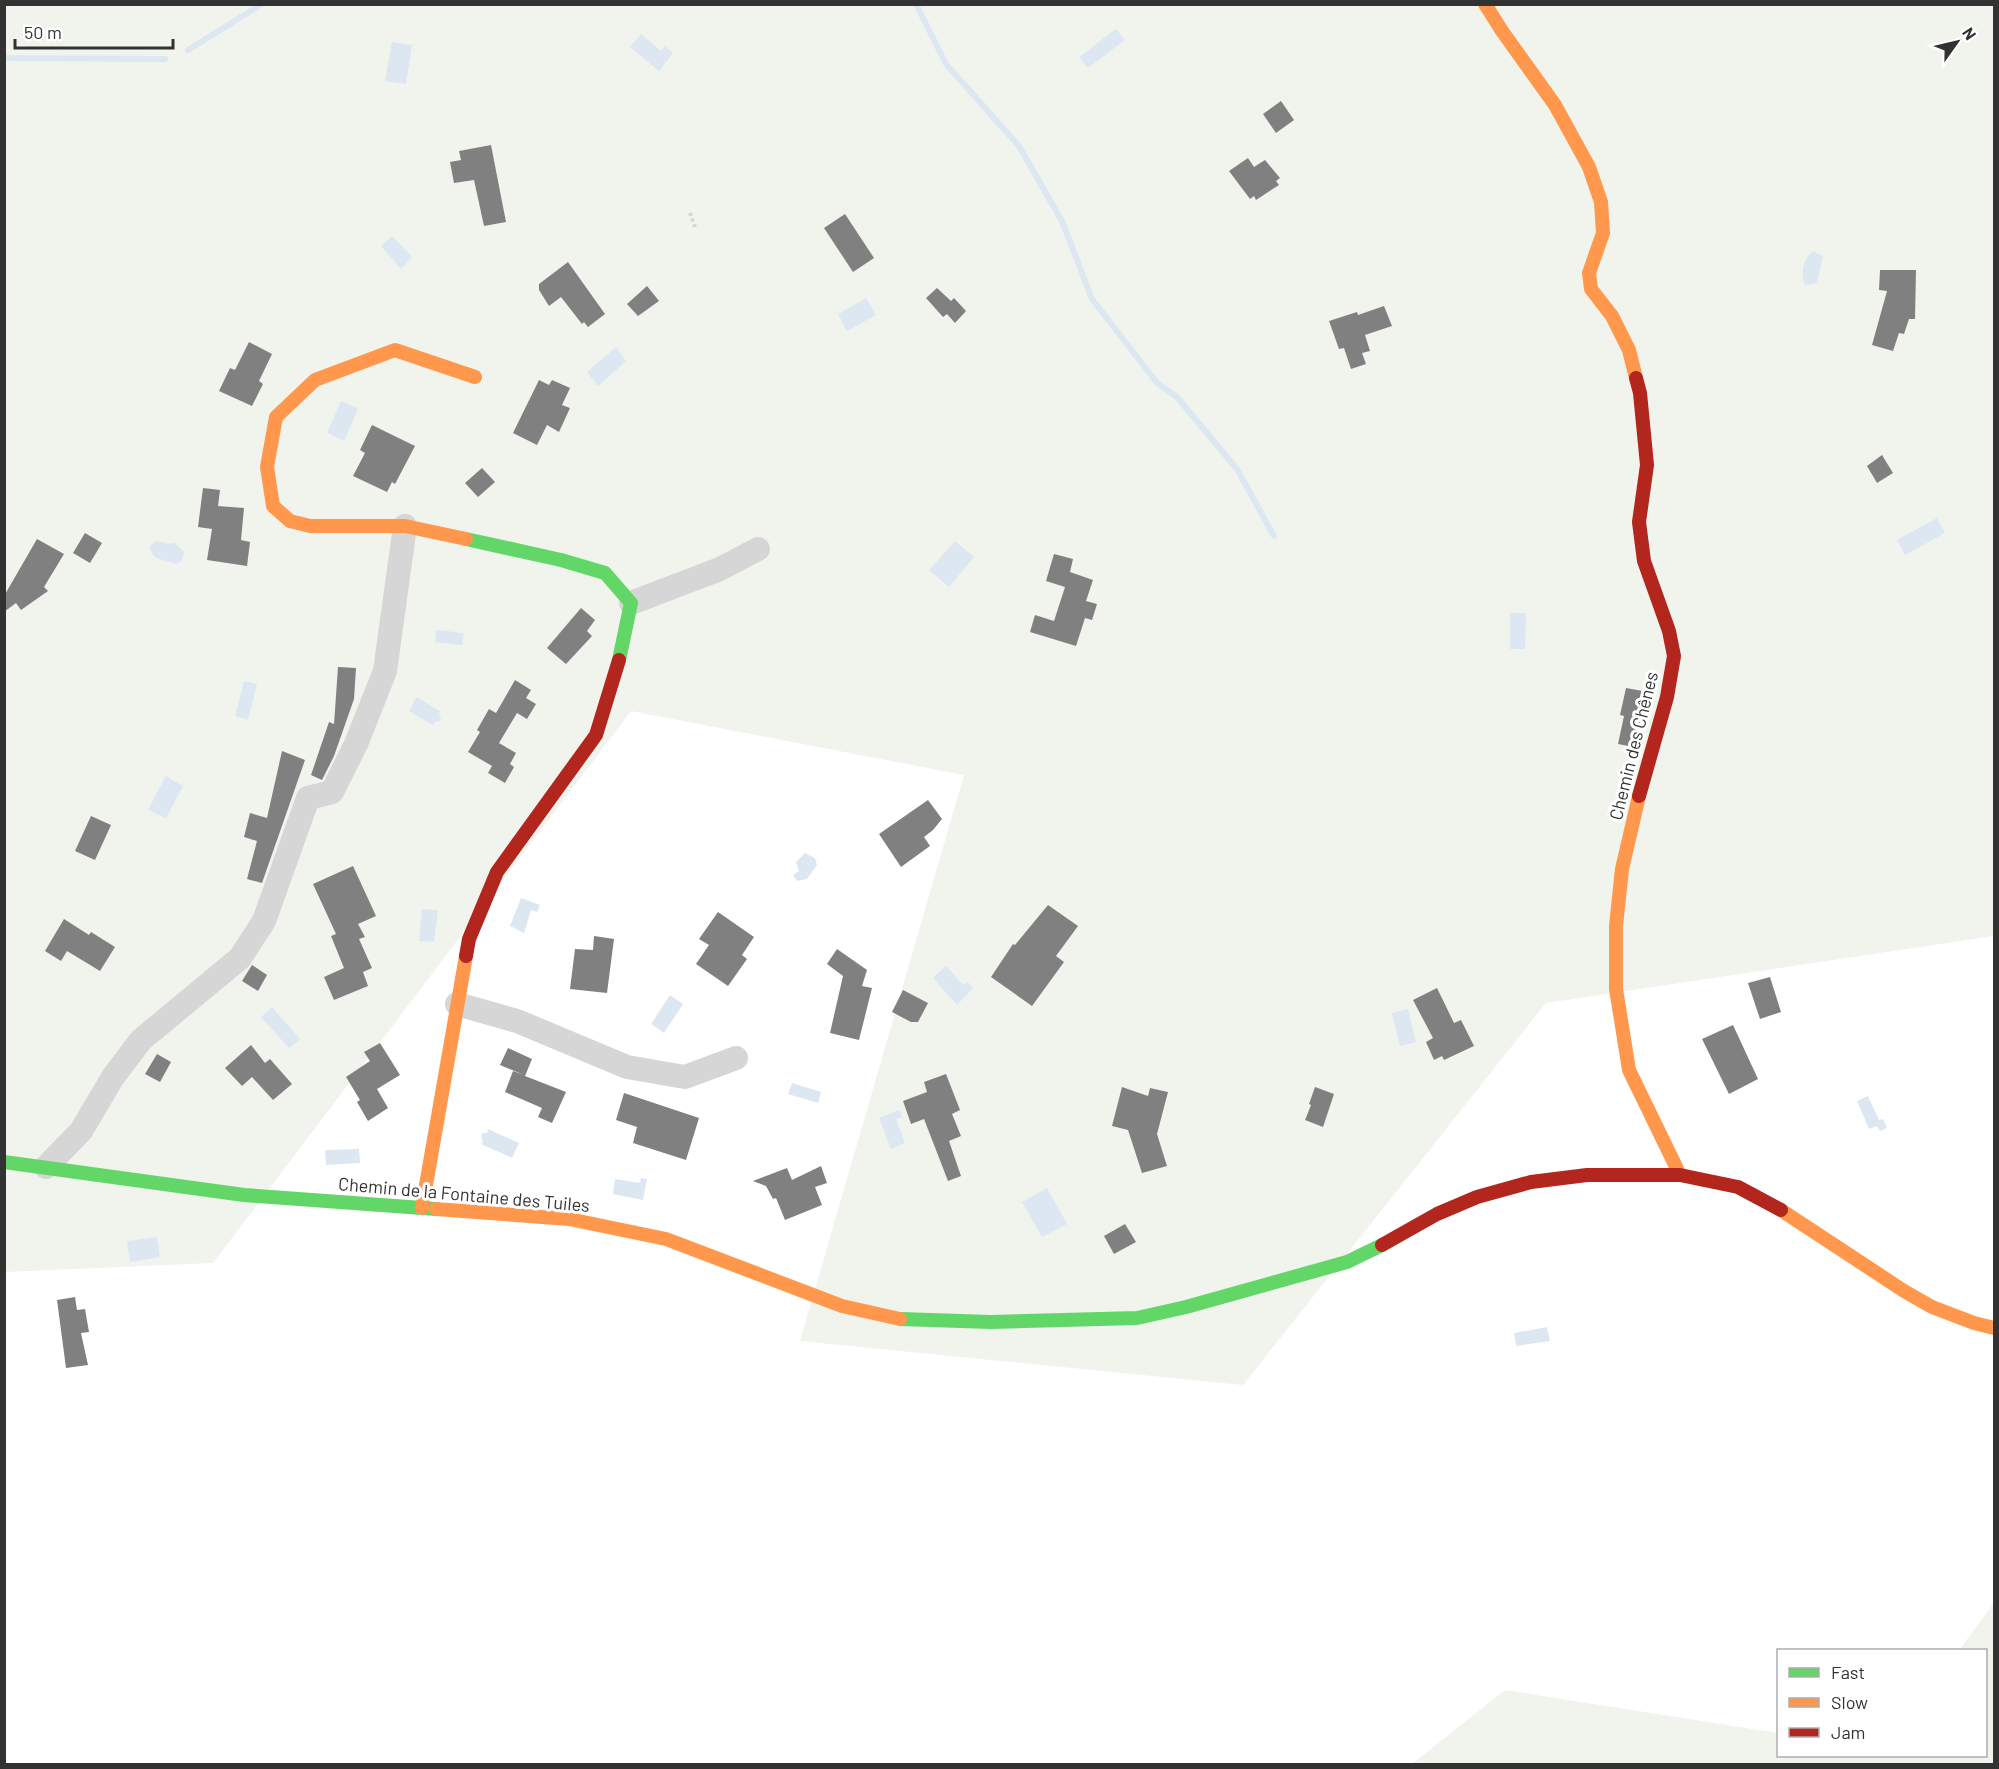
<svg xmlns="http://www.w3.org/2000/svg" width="1999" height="1769" viewBox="0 0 1999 1769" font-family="Barlow,sans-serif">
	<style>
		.green { fill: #f0f4ed }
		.water { fill: #dde7f2 }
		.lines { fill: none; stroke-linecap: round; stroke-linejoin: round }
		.stream { stroke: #dde7f2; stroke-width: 6 }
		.building { fill: #808080 }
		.path { stroke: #d5d5d5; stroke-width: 4; stroke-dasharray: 3 3; stroke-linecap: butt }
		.street { stroke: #d6d6d6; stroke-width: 24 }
		.fast { stroke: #63d668; stroke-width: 14 }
		.slow { stroke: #ff974d; stroke-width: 14 }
		.jam { stroke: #b3261e; stroke-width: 14 }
		.labels { text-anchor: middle; stroke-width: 6; stroke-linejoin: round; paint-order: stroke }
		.street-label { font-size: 18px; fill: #323232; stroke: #fff }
	</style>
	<rect width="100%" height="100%" fill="#fff"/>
	<g class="green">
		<polygon points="4,5 1994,5 1994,936 1546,1003 1243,1385 800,1341 964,775 631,711 213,1263 5,1272"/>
		<polygon points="1994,1603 1994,1764 1412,1764 1505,1690 1778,1733 1778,1756 1986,1756 1986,1650 1959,1650"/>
	</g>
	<g class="water">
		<polygon points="1116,29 1125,40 1088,68 1079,57"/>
		<polygon points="641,34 661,51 665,46 673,53 659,71 630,47"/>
		<polygon points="392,42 412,45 406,84 385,81"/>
		<polygon points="392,236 412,257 401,269 381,246"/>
		<path d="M1813,251L1823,256L1817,283L1805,285C1800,272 1803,260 1813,251Z"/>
		<polygon points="866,298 876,315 847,331 838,314"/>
		<polygon points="616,347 626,361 598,386 587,372"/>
		<polygon points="341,401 358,409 344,441 327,433"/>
		<polygon points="1937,518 1945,533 1905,555 1897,540"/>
		<path d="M158,541L168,544L175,543L184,552L182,561L176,564C166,559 151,561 150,547L154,542Z"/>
		<polygon points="955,541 974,557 949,587 929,570"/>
		<polygon points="1510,613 1526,613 1525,649 1510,649"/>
		<polygon points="436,630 464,633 462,645 435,642"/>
		<polygon points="244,681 257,684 248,720 235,716"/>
		<polygon points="416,697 440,711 439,715 441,718 440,721 435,722 433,725 409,711"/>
		<polygon points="166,776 183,786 166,818 148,810"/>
		<polygon points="805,853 815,858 817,865 807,879 797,881 793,875 799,871 796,862"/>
		<polygon points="521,898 540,905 537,912 531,910 524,933 510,926"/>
		<polygon points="422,909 438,910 434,942 419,941"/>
		<polygon points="946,966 963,985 968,982 973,988 957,1005 933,978"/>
		<polygon points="670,995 683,1004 664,1033 651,1024"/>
		<polygon points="272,1007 300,1039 289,1048 261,1017"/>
		<polygon points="1408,1009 1416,1042 1400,1046 1392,1013"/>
		<polygon points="792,1083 821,1092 818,1103 788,1094"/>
		<polygon points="1868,1096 1879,1120 1883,1119 1887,1128 1880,1131 1877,1126 1869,1129 1857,1101"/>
		<polygon points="899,1110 902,1117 896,1119 905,1143 891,1149 879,1118"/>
		<polygon points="488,1129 519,1143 512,1158 481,1144 483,1142 481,1136 483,1133 487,1133"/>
		<polygon points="359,1149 360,1163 326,1165 325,1150"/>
		<polygon points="641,1178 647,1179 643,1200 613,1194 615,1179 640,1183"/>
		<polygon points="1047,1188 1067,1224 1042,1237 1022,1202"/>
		<polygon points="157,1237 160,1257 130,1262 127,1241"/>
		<polygon points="1547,1327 1550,1341 1516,1346 1514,1333"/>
	</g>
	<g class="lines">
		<g class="stream">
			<polyline points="916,4 946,64 1019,146 1062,221 1092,299 1157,383 1177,397 1237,469 1274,536"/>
			<polyline points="188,50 262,4"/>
			<polyline points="4,58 165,59"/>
		</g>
	</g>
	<g class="building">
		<polygon points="1281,101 1294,120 1276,133 1263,114"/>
		<polygon points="491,145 506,222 484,226 474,180 454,183 450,162 461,160 459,151"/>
		<polygon points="1248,158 1254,167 1265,160 1280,178 1276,181 1279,185 1256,200 1254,196 1250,199 1229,171"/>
		<polygon points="845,214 874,258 853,272 824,228"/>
		<polygon points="568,262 605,314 588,327 584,322 582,324 561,297 549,306 539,290 539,284"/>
		<polygon points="1880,270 1916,270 1915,319 1909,319 1904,334 1899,333 1893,351 1872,345 1887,291 1879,290"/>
		<polygon points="647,286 659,301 638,316 627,304"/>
		<polygon points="937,288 951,301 954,298 966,311 955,323 947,314 943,317 926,298"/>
		<polygon points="1384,306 1392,326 1365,335 1370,351 1362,353 1366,364 1351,369 1344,348 1339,349 1329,321 1357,312 1358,315"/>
		<polygon points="249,342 272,354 259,381 263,384 252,406 219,391 230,368 235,370"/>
		<polygon points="539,380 549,385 552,380 570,388 562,405 570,408 559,432 547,425 537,445 513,433"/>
		<polygon points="372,425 415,446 395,484 392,482 387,492 353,476 365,453 360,450"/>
		<polygon points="1882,455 1893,473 1877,483 1867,466"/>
		<polygon points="482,468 495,482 478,497 465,483"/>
		<polygon points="203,488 220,490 218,506 244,508 241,540 250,542 247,566 207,560 212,529 198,527"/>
		<polygon points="85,533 102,543 90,563 73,553"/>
		<polygon points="37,539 64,554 44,587 48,591 21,610 16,603 4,612 4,596"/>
		<polygon points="1054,554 1073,559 1070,572 1093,580 1086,601 1097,604 1092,620 1085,618 1076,646 1030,632 1035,615 1054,621 1065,587 1046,581"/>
		<polygon points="581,608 595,620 587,631 592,636 566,664 547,648"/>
		<polygon points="338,667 356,668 354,699 334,756 322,780 311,775 329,722 334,724"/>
		<polygon points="515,680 531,690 526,698 536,704 527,719 517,713 499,743 516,753 510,764 514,767 505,783 488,773 492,766 468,752 480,732 477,730 489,709 496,713"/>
		<polygon points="1626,688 1648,692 1634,747 1618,744 1624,716 1620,715"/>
		<polygon points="282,751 305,760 262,883 247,879 257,841 244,837 250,813 267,818"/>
		<polygon points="928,800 942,819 933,830 924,837 930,846 901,867 879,834"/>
		<polygon points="91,816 111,825 95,860 75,851"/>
		<polygon points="353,866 376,916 358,924 365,937 359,939 372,968 363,972 368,986 334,1000 324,977 344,968 331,936 336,934 313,884"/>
		<polygon points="1048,905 1078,926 1056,956 1064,962 1032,1006 991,977 1013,944 1015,945"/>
		<polygon points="718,912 754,937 742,955 747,959 728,986 696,964 709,945 699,939"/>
		<polygon points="64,919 89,935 91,932 115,947 100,971 67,951 61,961 45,951"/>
		<polygon points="594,936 614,939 607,993 570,989 575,949 593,950"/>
		<polygon points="837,949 867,970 862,986 872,988 859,1040 830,1033 843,976 827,964"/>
		<polygon points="252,965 267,975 258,991 242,981"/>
		<polygon points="1770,977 1781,1012 1760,1019 1748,983"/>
		<polygon points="1437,988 1454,1023 1461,1020 1474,1046 1444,1060 1442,1056 1434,1060 1426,1042 1433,1038 1413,1000"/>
		<polygon points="903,990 928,1003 918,1022 911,1022 892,1012"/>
		<polygon points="1733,1025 1758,1079 1729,1094 1702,1039"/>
		<polygon points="380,1043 400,1075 377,1089 388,1108 368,1121 357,1102 360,1100 346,1077 370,1061 364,1052"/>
		<polygon points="251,1045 265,1063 270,1059 292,1084 273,1100 252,1077 242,1086 225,1068"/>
		<polygon points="508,1048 532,1059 525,1076 566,1092 552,1123 538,1117 542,1108 505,1092 513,1071 524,1075 500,1065"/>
		<polygon points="157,1054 171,1062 160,1082 145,1074"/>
		<polygon points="946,1074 960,1110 952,1114 961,1136 949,1141 961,1176 948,1181 924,1119 911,1124 903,1101 927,1092 924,1082"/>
		<polygon points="1122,1087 1148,1096 1150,1088 1168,1092 1157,1134 1167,1166 1142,1173 1128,1130 1112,1126"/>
		<polygon points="1315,1087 1334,1094 1323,1127 1305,1120 1311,1105 1309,1104"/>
		<polygon points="624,1093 699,1118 686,1160 633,1143 637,1127 616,1120"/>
		<polygon points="821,1166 827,1183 815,1187 822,1205 785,1220 776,1198 773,1199 766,1186 753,1181 787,1168 792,1180"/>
		<polygon points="1125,1224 1136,1242 1114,1254 1104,1236"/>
		<polygon points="75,1297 77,1310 85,1309 89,1332 81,1333 88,1365 66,1368 57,1300"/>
	</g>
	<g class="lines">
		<polyline class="path" points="690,213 695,227"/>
		<g class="street">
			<polyline points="631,603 720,569 758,549"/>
			<polyline points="457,1004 517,1021 627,1067 685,1077 736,1058"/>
			<polyline points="46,1167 81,1131 113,1077 141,1040 240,958 264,921 308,798 332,792 356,744 385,671 405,526"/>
		</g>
		<g class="fast">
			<polyline points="466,539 561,560 605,573 631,603 619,660"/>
			<polyline points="4,1162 244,1195 436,1209"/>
			<polyline points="900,1319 991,1322 1137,1318 1186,1307 1347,1262 1382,1245"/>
		</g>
		<g class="slow">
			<polyline points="1485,4 1502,31 1555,105 1589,167 1601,202 1603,233 1589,273 1591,289 1612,316 1629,350 1636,378"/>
			<polyline points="466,539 405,526 310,526 290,521 273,506 267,467 276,417 315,380 395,350 475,377"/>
			<polyline points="1639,796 1622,869 1616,926 1616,989 1629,1070 1680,1175"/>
			<polyline points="422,1208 466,956"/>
			<polyline points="436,1209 569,1219 666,1239 842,1306 900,1319"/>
			<polyline points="1781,1210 1904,1291 1932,1307 1974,1323 1994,1328"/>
		</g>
		<g class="jam">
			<polyline points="1636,378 1640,393 1647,465 1639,522 1644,561 1669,631 1674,656 1667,697 1639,796"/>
			<polyline points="466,956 469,939 497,872 596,735 619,660"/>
			<polyline points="1382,1245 1437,1214 1477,1197 1531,1182 1587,1175 1680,1175 1738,1187 1781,1210"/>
		</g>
	</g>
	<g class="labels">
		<g class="street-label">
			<text transform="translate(1634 746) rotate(-76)" y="6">Chemin des Chênes</text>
			<text transform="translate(464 1195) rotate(5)" y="6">Chemin de la Fontaine des Tuiles</text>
		</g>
	</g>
	<rect width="1999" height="1769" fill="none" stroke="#323232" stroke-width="12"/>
	<rect x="1777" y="1649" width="210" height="108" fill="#ffffff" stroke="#adadad" stroke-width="1.5"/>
	<rect x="1789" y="1668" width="30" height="9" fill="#63d668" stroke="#adadad" stroke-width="1.5"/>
	<text x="1831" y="1679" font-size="18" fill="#323232">Fast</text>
	<rect x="1789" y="1698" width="30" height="9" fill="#ff974d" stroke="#adadad" stroke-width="1.5"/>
	<text x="1831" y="1709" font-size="18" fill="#323232">Slow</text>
	<rect x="1789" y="1728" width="30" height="9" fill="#b3261e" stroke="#adadad" stroke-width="1.5"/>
	<text x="1831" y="1739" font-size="18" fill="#323232">Jam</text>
	<g transform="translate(1957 42) rotate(56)" stroke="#ffffff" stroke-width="4.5" paint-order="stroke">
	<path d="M0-4.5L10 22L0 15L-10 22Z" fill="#323232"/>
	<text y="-9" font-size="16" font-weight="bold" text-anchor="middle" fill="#323232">N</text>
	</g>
	<path d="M15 39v9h158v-9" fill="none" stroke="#323232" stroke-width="3"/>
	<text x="24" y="39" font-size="18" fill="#323232" stroke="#ffffff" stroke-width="4.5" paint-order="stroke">50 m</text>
</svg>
